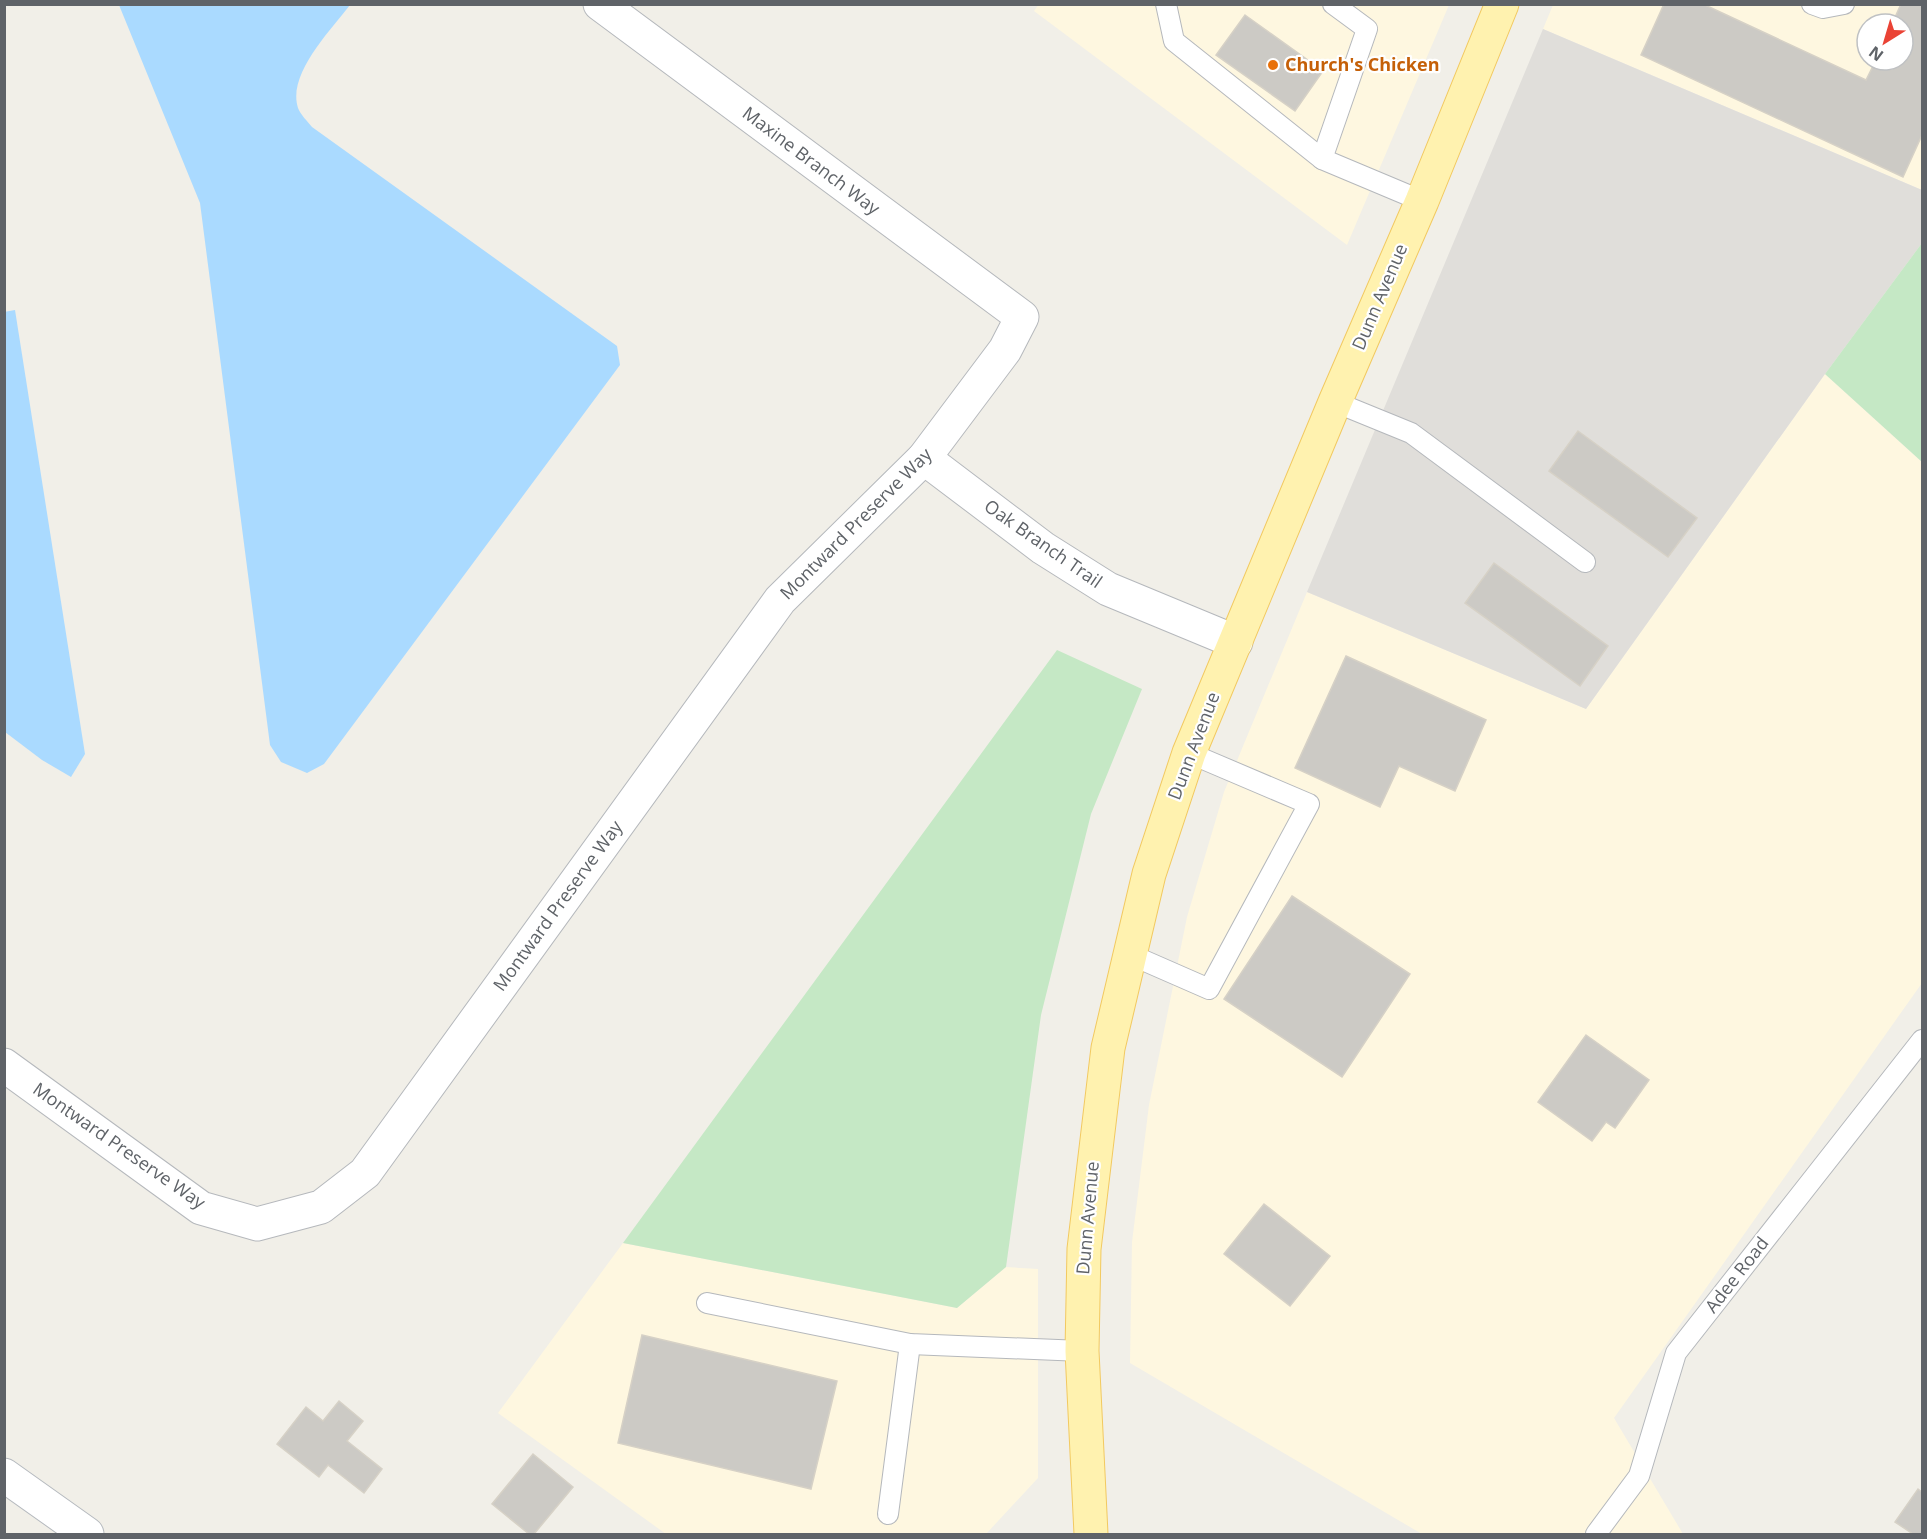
<svg xmlns="http://www.w3.org/2000/svg" width="1927" height="1539" viewBox="0 0 1927 1539" font-family="'Open Sans',sans-serif">
	<style>
		.commercial { fill: #fef7e0; fill-rule: evenodd }
		.industrial { fill: #e0deda }
		.green { fill: #c5e8c5 }
		.water { fill: #aadaff }
		.building { fill: #cccac5; stroke: #d6d1c6; stroke-width: 1.5 }
		.lines { fill: none; stroke-linecap: round; stroke-linejoin: round }
		.lane-casing { stroke: #b5b8bc; stroke-width: 22 }
		.street-casing { stroke: #b5b8bc; stroke-width: 35 }
		.secondary-casing { stroke: #b6babf; stroke-width: 35 }
		.primary-casing { stroke: #f2c960; stroke-width: 35 }
		.lane { stroke: #fff; stroke-width: 20 }
		.street { stroke: #fff; stroke-width: 33 }
		.secondary { stroke: #fff; stroke-width: 33 }
		.primary { stroke: #fff2af; stroke-width: 33 }
		.food-dot { fill: #e8710a; stroke: #fff; stroke-width: 2 }
		.labels { text-anchor: middle; stroke-width: 4.5; stroke-linejoin: round; paint-order: stroke }
		.food-label { font-size: 18px; font-weight: bold; fill: #c56008; stroke: #fff; text-anchor: start }
		.street-label { font-size: 18px; fill: #5f6368; stroke: #fff }
	</style>
	<rect width="100%" height="100%" fill="#f1efe8"/>
	<g class="commercial">
		<polygon points="1039,4 1449,5 1347,245 1034,11"/>
		<path d="M1553,5H1922V190L1543,29ZM1867,24H1903V60H1867Z"/>
		<polygon points="1825,374 1922,462 1922,983 1614,1418 1683,1534 1422,1534 1130,1363 1132,1242 1149,1105 1187,917 1224,792 1307,592 1586,709"/>
		<polygon points="623,1243 957,1308 1006,1267 1038,1269 1038,1478 986,1534 666,1534 498,1413"/>
	</g>
	<polygon class="industrial" points="1543,29 1922,190 1922,243 1825,374 1586,709 1307,592"/>
	<g class="green">
		<polygon points="1922,243 1922,462 1825,374"/>
		<polygon points="1057,650 1142,689 1091,814 1041,1015 1006,1267 957,1308 623,1243"/>
	</g>
	<g class="water">
		<path d="M119,5H350C331,30 287,74 298,108C300,114 308,122 312,127L617,346L620,365L324,764L307,773L281,762L270,745L200,203Z"/>
		<polygon points="15,310 85,754 71,777 42,760 5,732 4,312"/>
	</g>
	<g class="building">
		<polygon points="1664,4 1703,4 1866,80 1876,60 1903,60 1903,24 1892,24 1901,4 1922,4 1922,135 1903,177 1641,55"/>
		<polygon points="1245,15 1323,71 1295,111 1216,55"/>
		<polygon points="1578,431 1697,518 1668,557 1549,471"/>
		<polygon points="1494,563 1608,646 1580,686 1465,603"/>
		<polygon points="1346,656 1486,720 1455,791 1399,766 1380,807 1295,768"/>
		<polygon points="1292,896 1410,974 1342,1077 1224,999"/>
		<polygon points="1586,1035 1649,1080 1615,1128 1606,1122 1592,1141 1538,1102"/>
		<polygon points="1264,1204 1330,1256 1290,1306 1224,1254"/>
		<polygon points="642,1335 837,1381 811,1489 618,1443"/>
		<polygon points="339,1401 363,1421 347,1441 382,1469 364,1493 328,1465 319,1477 277,1444 306,1407 323,1421"/>
		<polygon points="533,1454 573,1487 534,1534 529,1534 492,1504"/>
		<polygon points="1918,1489 1922,1492 1922,1534 1913,1534 1895,1522"/>
	</g>
	<g class="lines">
		<g class="lane-casing">
			<g id="lane">
				<polyline points="1166,4 1174,41 1322,159 1422,201"/>
				<polyline points="1812,4 1823,8 1844,4"/>
				<polyline points="1322,159 1367,29 1333,4"/>
				<polyline points="1335,402 1411,433 1585,562"/>
				<polyline points="1129,954 1209,989 1309,804 1189,753"/>
				<polyline points="707,1303 910,1344 1082,1351"/>
				<polyline points="888,1514 910,1344"/>
				<polyline points="1596,1534 1639,1476 1676,1353 1922,1040"/>
			</g>
		</g>
		<g class="street-casing">
			<g id="street">
				<polyline points="924,458 1043,548 1108,589 1236,642"/>
				<polyline points="4,1065 201,1208 257,1224 321,1207 365,1173 780,600 924,458 1005,350 1022,317 600,4"/>
			</g>
		</g>
		<g class="secondary-casing">
			<polyline id="secondary" points="4,1475 87,1534"/>
		</g>
		<g class="primary-casing">
			<polyline id="primary" points="1091,1534 1082,1351 1084,1249 1108,1048 1149,874 1189,753 1335,402 1422,201 1502,4"/>
		</g>
		<use href="#lane" class="lane"/>
		<use href="#street" class="street"/>
		<use href="#secondary" class="secondary"/>
		<use href="#primary" class="primary"/>
	</g>
	<circle class="food-dot" cx="1273" cy="65" r="6"/>
	<g class="labels">
		<g class="food-label">
			<text x="1285" y="71">Church's Chicken</text>
		</g>
		<g class="street-label">
			<text transform="translate(811 161) rotate(37)" y="6">Maxine Branch Way</text>
			<text transform="translate(1380 297) rotate(-67)" y="6">Dunn Avenue</text>
			<text transform="translate(856 524) rotate(-45)" y="6">Montward Preserve Way</text>
			<text transform="translate(1043 544) rotate(35)" y="6">Oak Branch Trail</text>
			<text transform="translate(1194 746) rotate(-69)" y="6">Dunn Avenue</text>
			<text transform="translate(558 906) rotate(-54)" y="6">Montward Preserve Way</text>
			<text transform="translate(119 1146) rotate(35)" y="6">Montward Preserve Way</text>
			<text transform="translate(1088 1218) rotate(-85)" y="6">Dunn Avenue</text>
			<text transform="translate(1737 1275) rotate(-52)" y="6">Adee Road</text>
		</g>
	</g>
	<rect width="1927" height="1539" fill="none" stroke="#5f6368" stroke-width="12"/>
	<g transform="translate(1885 42) rotate(217)"><circle r="28" fill="#ffffff" stroke="#bfc1c3" stroke-width="1.5"/>
	<path d="M0-4.5L10 22L0 15L-10 22Z" fill="#ea4335"/>
	<text y="-9" font-size="16" font-weight="bold" text-anchor="middle" fill="#5f6368">N</text>
	</g>
</svg>
